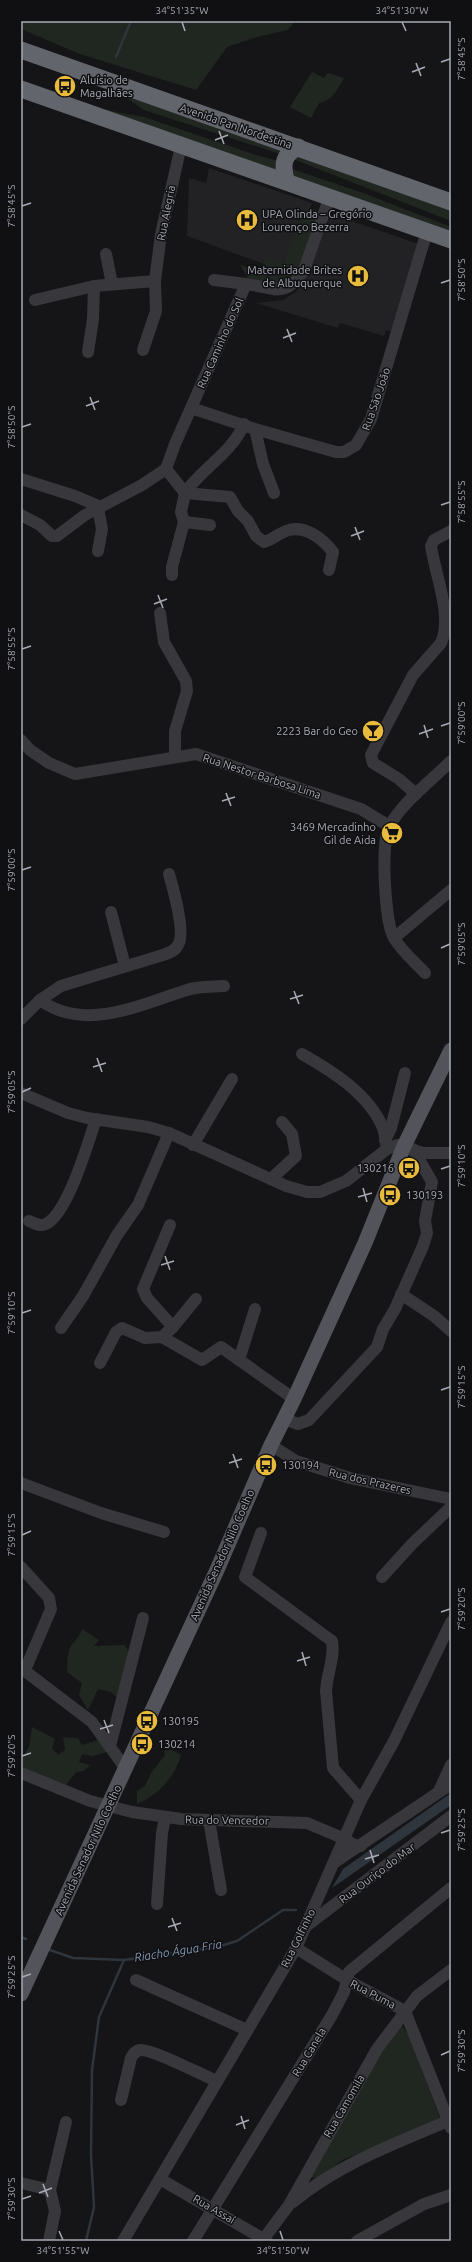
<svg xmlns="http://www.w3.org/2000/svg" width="472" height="2262" viewBox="0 0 472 2262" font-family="Ubuntu,sans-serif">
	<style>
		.built { fill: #222124 }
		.green { fill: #202721 }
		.water { fill: #2e353c }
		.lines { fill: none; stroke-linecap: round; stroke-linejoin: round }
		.stream { stroke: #2e353c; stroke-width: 2.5 }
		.minor { stroke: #37373c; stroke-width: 12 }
		.major { stroke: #53545b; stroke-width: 15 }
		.highway { stroke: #63656d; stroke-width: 17 }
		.ticks { fill: none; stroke: #a8abb6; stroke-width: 1.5 }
		.labels { text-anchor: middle; stroke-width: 3; stroke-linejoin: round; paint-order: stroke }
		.poi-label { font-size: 11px; fill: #a8abb6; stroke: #101012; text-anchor: start }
		.street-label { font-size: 11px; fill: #a8abb6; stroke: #101012 }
		.water-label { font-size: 12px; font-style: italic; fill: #8196b0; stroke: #101012 }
		.neatline { fill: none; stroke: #a8abb6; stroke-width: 1.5 }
		.ticks-label { font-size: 10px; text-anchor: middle; fill: #a8abb6 }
	</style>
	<rect width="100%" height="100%" fill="#151517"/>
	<g class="built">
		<polygon points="209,168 312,203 286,272 187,236 189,178 206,183"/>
		<polygon points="331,214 419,244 392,332 386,330 384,336 340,323 338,328 256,303 283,300 296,292 308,273"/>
	</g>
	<g class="green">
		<polygon points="21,21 295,21 288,30 257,37 227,47 196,90 80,54 21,29"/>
		<path d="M312,72L324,78L328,73L344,78C338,89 332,101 319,103L311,118L290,107Z"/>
		<polygon points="108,85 290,148 283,155 144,110"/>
		<polygon points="94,108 144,117 259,156 279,161 275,174"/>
		<polygon points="299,155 451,207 451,221 293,159"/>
		<polygon points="289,168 363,193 451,227 451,237 293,177"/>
		<polygon points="305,208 317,210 318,217 304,258 291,280 277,285 248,278 240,265 261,272 265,258 283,265"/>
		<path d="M82,1629L99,1640L94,1646L125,1645L129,1653L117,1697L111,1692L98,1689L88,1710L79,1695L82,1683L67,1672C68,1661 66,1650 74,1642C78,1637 80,1635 82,1629Z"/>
		<polygon points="32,1727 55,1739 52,1748 58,1755 65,1750 63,1737 78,1738 82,1745 101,1739 107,1752 93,1756 82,1754 79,1762 90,1765 84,1771 76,1772 66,1785 21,1768 22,1758 29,1747"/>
		<path d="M171,1750L181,1755C175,1777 158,1795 137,1804V1791L145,1786L151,1773L165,1755L164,1751Z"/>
		<polygon points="400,2023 409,2036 441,2121 342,2160 321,2177 310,2178 384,2045"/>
	</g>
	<polygon class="water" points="451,1793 451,1805 332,1888 343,1869"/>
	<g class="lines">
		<g class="stream">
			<polyline points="116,57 131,21"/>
			<polyline points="21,1937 26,1939"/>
			<polyline points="50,1950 73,1958 124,1960 217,1947 237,1941 283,1910 296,1910"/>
			<polyline points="86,2241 94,2207 91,2155 92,2070 99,2017 124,1960"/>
		</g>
		<g class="minor">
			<polyline points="106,254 112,284"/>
			<polyline points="214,280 246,284"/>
			<polyline points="35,300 94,286 155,281 161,234 181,146"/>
			<polyline points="143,350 156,311 155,281"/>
			<polyline points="88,352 93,319 94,286"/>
			<polyline points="191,408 255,429 336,452 344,452 356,445 371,419 427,231"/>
			<path d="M244,424C232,453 202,468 185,493L230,497L238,511L248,521L256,536L264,542C272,540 278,534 286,531C304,524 322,538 333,552L329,570"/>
			<polyline points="255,429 263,464 274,493"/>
			<polyline points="21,479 75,496 101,507"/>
			<polyline points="21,515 40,525 52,536 57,536 85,515 142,485 166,469"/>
			<polyline points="184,522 210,525"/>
			<polyline points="98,551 102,529 98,508"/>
			<path d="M172,575V567L184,522L181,512L185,493L166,469L175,444L246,284C275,288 285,299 304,270L330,196"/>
			<polyline points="160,613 164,642 186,681 187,691 175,731 175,756"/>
			<polyline points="21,740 30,750 49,763 75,774 196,754 361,809 389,826"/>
			<path d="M416,794L399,779L373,763L371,755L413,675L441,643C453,616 435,574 431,546L434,540L451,531"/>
			<polyline points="111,912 125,966"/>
			<polyline points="394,938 451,890"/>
			<path d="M425,973C414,961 401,951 393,936C385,919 380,841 390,825C403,802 432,780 451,761"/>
			<path d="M40,1000C85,1033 141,1004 187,990C199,986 212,987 224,986"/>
			<path d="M21,1019L40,1000L61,986L163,955C169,953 175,951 178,945C186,933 173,888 169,874"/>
			<path d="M302,1054C332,1071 369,1094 383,1128C385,1134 386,1142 387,1149"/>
			<polyline points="21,1093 68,1113 87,1118 148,1127 169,1133 286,1186 307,1192 320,1192 346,1181 387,1149 397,1145 423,1153 451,1153"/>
			<polyline points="385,1140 391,1128 405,1073"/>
			<polyline points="193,1145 232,1079"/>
			<polyline points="271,1179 296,1156 292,1134 282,1122"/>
			<path d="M29,1221C34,1223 40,1227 46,1224C68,1213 88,1143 96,1119"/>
			<polyline points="401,1294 434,1316 451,1331"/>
			<polyline points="173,1327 196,1299"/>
			<polyline points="61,1328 83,1296 117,1235 138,1205 169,1133"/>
			<polyline points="162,1337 173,1327 147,1298 143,1289 170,1225"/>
			<polyline points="239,1360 255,1309"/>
			<polyline points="100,1363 116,1332 122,1328 145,1338 162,1337 202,1360 221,1347 294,1399"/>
			<polyline points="284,1419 298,1424 309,1420 377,1347 383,1329 395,1309 423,1246 427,1233 425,1221 432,1182 413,1149"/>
			<polyline points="271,1445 296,1461 350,1478 451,1499"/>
			<polyline points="21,1483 101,1513 164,1532"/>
			<path d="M261,1533L245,1577L332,1641C335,1658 327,1673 326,1691L333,1768L361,1800"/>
			<polyline points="21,1567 49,1598 51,1609 25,1670"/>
			<polyline points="382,1577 412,1544 451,1507"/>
			<polyline points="21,1668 92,1722 126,1769"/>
			<polyline points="110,1746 143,1618"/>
			<polyline points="21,1773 90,1801 132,1812 181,1819 307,1823 345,1839 352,1844 361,1846"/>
			<polyline points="439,1791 451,1765"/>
			<polyline points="209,1820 221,1890"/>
			<polyline points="335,1862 451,1784"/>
			<polyline points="157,1904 162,1833 165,1818"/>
			<polyline points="305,1927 451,1816"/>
			<polyline points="296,1948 347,1980 405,2011 451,2128"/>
			<polyline points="136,1980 247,2030"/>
			<path d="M121,2100L131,2058C133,2054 135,2051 140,2050C153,2049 202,2075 217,2081"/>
			<polyline points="160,2179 267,2241"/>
			<polyline points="21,2183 50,2190 66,2122"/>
			<path d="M293,2202C339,2164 394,2144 448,2121"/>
			<polyline points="49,2241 55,2211 50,2190"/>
			<polyline points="123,2241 296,1948 361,1800 394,1741 451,1622"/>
			<polyline points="193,2241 332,2015 344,1992 349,1972 451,1888"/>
			<polyline points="262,2241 289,2205 377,2049 417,1996 451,1970"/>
			<polyline points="357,2241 424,2204 451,2195"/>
		</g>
		<polyline class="major" points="21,1994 217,1570 271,1445 294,1399 365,1243 404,1146 451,1050"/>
		<g class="highway">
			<polyline points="21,50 451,202"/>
			<path d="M21,89C164,140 308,189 451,240"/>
			<path d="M286,180C282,164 283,155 298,147"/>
		</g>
	</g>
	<path class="ticks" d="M182,22L185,31M402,22L406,31M441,62L450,59M416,63L421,76M412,72L425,67M219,131L224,144M215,140L228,135M22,206L31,203M441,283L450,280M287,329L292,342M283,338L296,333M90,397L95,410M86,406L99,401M22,427L31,424M441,505L450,502M355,527L360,540M351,536L364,531M158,595L163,608M154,604L167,599M22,649L31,646M424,725L428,738M441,726L450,723M419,734L433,729M226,793L231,806M222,801L235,797M22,870L31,867M441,948L450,944M294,991L299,1004M290,999L303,995M97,1058L102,1072M93,1067L106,1063M22,1092L31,1088M441,1169L450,1166M363,1188L367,1202M358,1197L372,1193M165,1256L170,1270M161,1265L174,1261M22,1313L31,1310M441,1390L450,1387M233,1454L238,1468M229,1463L242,1459M22,1535L31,1531M441,1612L450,1609M302,1652L306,1666M297,1661L310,1657M104,1720L109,1733M100,1729L113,1725M22,1756L31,1753M441,1833L450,1830M370,1850L374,1863M365,1859L379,1855M172,1918L177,1931M168,1927L181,1923M22,1977L31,1974M441,2055L450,2051M241,2116L245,2129M236,2125L249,2120M43,2184L48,2197M39,2193L52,2188M22,2199L31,2196M59,2231L63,2240M280,2231L283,2240"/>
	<defs>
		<g id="bus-disc" transform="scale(1.15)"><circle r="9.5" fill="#e8bb3c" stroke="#101012"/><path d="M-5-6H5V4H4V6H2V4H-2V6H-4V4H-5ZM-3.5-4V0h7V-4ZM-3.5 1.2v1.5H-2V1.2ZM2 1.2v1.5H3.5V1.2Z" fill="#111"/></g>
		<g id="hospital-disc" transform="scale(1.15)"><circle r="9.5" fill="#e8bb3c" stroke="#101012"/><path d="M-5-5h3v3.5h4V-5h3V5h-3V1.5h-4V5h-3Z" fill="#111"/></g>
		<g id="bar-disc" transform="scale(1.15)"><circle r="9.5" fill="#e8bb3c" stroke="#101012"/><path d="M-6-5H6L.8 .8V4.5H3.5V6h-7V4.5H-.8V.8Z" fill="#111"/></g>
		<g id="supermarket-disc" transform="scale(1.15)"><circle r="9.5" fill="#e8bb3c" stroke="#101012"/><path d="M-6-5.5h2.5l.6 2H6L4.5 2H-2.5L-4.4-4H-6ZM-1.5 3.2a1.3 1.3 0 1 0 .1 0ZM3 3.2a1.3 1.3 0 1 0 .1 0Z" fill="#111"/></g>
	</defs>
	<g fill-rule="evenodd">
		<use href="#bus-disc" x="65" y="86"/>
		<use href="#hospital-disc" x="247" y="220"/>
		<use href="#hospital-disc" x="358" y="276"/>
		<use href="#bar-disc" x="373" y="731"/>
		<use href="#supermarket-disc" x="392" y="833"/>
		<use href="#bus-disc" x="409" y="1168"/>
		<use href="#bus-disc" x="390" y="1195"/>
		<use href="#bus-disc" x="266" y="1465"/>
		<use href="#bus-disc" x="147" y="1721"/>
		<use href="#bus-disc" x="142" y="1744"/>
	</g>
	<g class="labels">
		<g class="poi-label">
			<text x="80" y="84">Aluísio de<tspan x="80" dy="13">Magalhães</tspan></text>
			<text x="262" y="218">UPA Olinda – Gregório<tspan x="262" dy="13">Lourenço Bezerra</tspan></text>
			<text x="342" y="274" text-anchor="end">Maternidade Brites<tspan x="342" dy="13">de Albuquerque</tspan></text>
			<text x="358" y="735" text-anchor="end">2223 Bar do Geo</text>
			<text x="376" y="831" text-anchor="end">3469 Mercadinho<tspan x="376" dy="13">Gil de Aida</tspan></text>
			<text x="394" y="1172" text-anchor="end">130216</text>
			<text x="406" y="1199">130193</text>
			<text x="282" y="1469">130194</text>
			<text x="162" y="1725">130195</text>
			<text x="158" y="1748">130214</text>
		</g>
		<g class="street-label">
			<text transform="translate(236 126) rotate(19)" y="4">Avenida Pan Nordestina</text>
			<text transform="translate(166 213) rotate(-79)" y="4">Rua Alegria</text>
			<text transform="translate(220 343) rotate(-66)" y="4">Rua Caminho do Sol</text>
			<text transform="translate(376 399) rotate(-71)" y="4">Rua São João</text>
			<text transform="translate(262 776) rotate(18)" y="4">Rua Nestor Barbosa Lima</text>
			<text transform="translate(370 1481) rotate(13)" y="4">Rua dos Prazeres</text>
			<text transform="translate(222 1555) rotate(-66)" y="4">Avenida Senador Nilo Coelho</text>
			<text transform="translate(227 1820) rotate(1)" y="4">Rua do Vencedor</text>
			<text transform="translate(88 1850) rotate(-65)" y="4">Avenida Senador Nilo Coelho</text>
			<text transform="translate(377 1873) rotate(-37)" y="4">Rua Ouriço do Mar</text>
			<text transform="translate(298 1938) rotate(-64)" y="4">Rua Golfinho</text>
			<text transform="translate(373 1994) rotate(28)" y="4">Rua Puma</text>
			<text transform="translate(309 2052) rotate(-59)" y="4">Rua Canela</text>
			<text transform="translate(344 2106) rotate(-60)" y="4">Rua Camomila</text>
			<text transform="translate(214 2209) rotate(30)" y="4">Rua Assaí</text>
		</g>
		<g class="water-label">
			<text transform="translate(178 1951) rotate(-9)" y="4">Riacho Água Fria</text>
		</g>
	</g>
	<rect width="472" height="2262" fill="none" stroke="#101012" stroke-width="44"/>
	<rect x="22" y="22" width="428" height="2218" class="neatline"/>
	<g class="ticks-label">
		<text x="182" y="14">34°51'35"W</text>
		<text x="402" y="14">34°51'30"W</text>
		<text transform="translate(461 59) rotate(-90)" y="4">7°58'45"S</text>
		<text transform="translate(11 206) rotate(-90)" y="4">7°58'45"S</text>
		<text transform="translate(461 280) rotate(-90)" y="4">7°58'50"S</text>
		<text transform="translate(11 427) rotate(-90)" y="4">7°58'50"S</text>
		<text transform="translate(461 502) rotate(-90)" y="4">7°58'55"S</text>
		<text transform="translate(11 649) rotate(-90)" y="4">7°58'55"S</text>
		<text transform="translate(461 723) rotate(-90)" y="4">7°59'00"S</text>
		<text transform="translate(11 870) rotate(-90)" y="4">7°59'00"S</text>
		<text transform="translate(461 944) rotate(-90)" y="4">7°59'05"S</text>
		<text transform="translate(11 1092) rotate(-90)" y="4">7°59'05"S</text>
		<text transform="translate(461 1166) rotate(-90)" y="4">7°59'10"S</text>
		<text transform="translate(11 1313) rotate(-90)" y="4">7°59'10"S</text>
		<text transform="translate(461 1387) rotate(-90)" y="4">7°59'15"S</text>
		<text transform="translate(11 1535) rotate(-90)" y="4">7°59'15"S</text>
		<text transform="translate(461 1609) rotate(-90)" y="4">7°59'20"S</text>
		<text transform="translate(11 1756) rotate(-90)" y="4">7°59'20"S</text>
		<text transform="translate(461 1830) rotate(-90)" y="4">7°59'25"S</text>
		<text transform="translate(11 1977) rotate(-90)" y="4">7°59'25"S</text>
		<text transform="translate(461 2051) rotate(-90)" y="4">7°59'30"S</text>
		<text transform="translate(11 2199) rotate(-90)" y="4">7°59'30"S</text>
		<text x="63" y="2254">34°51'55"W</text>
		<text x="283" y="2254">34°51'50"W</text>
	</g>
</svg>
